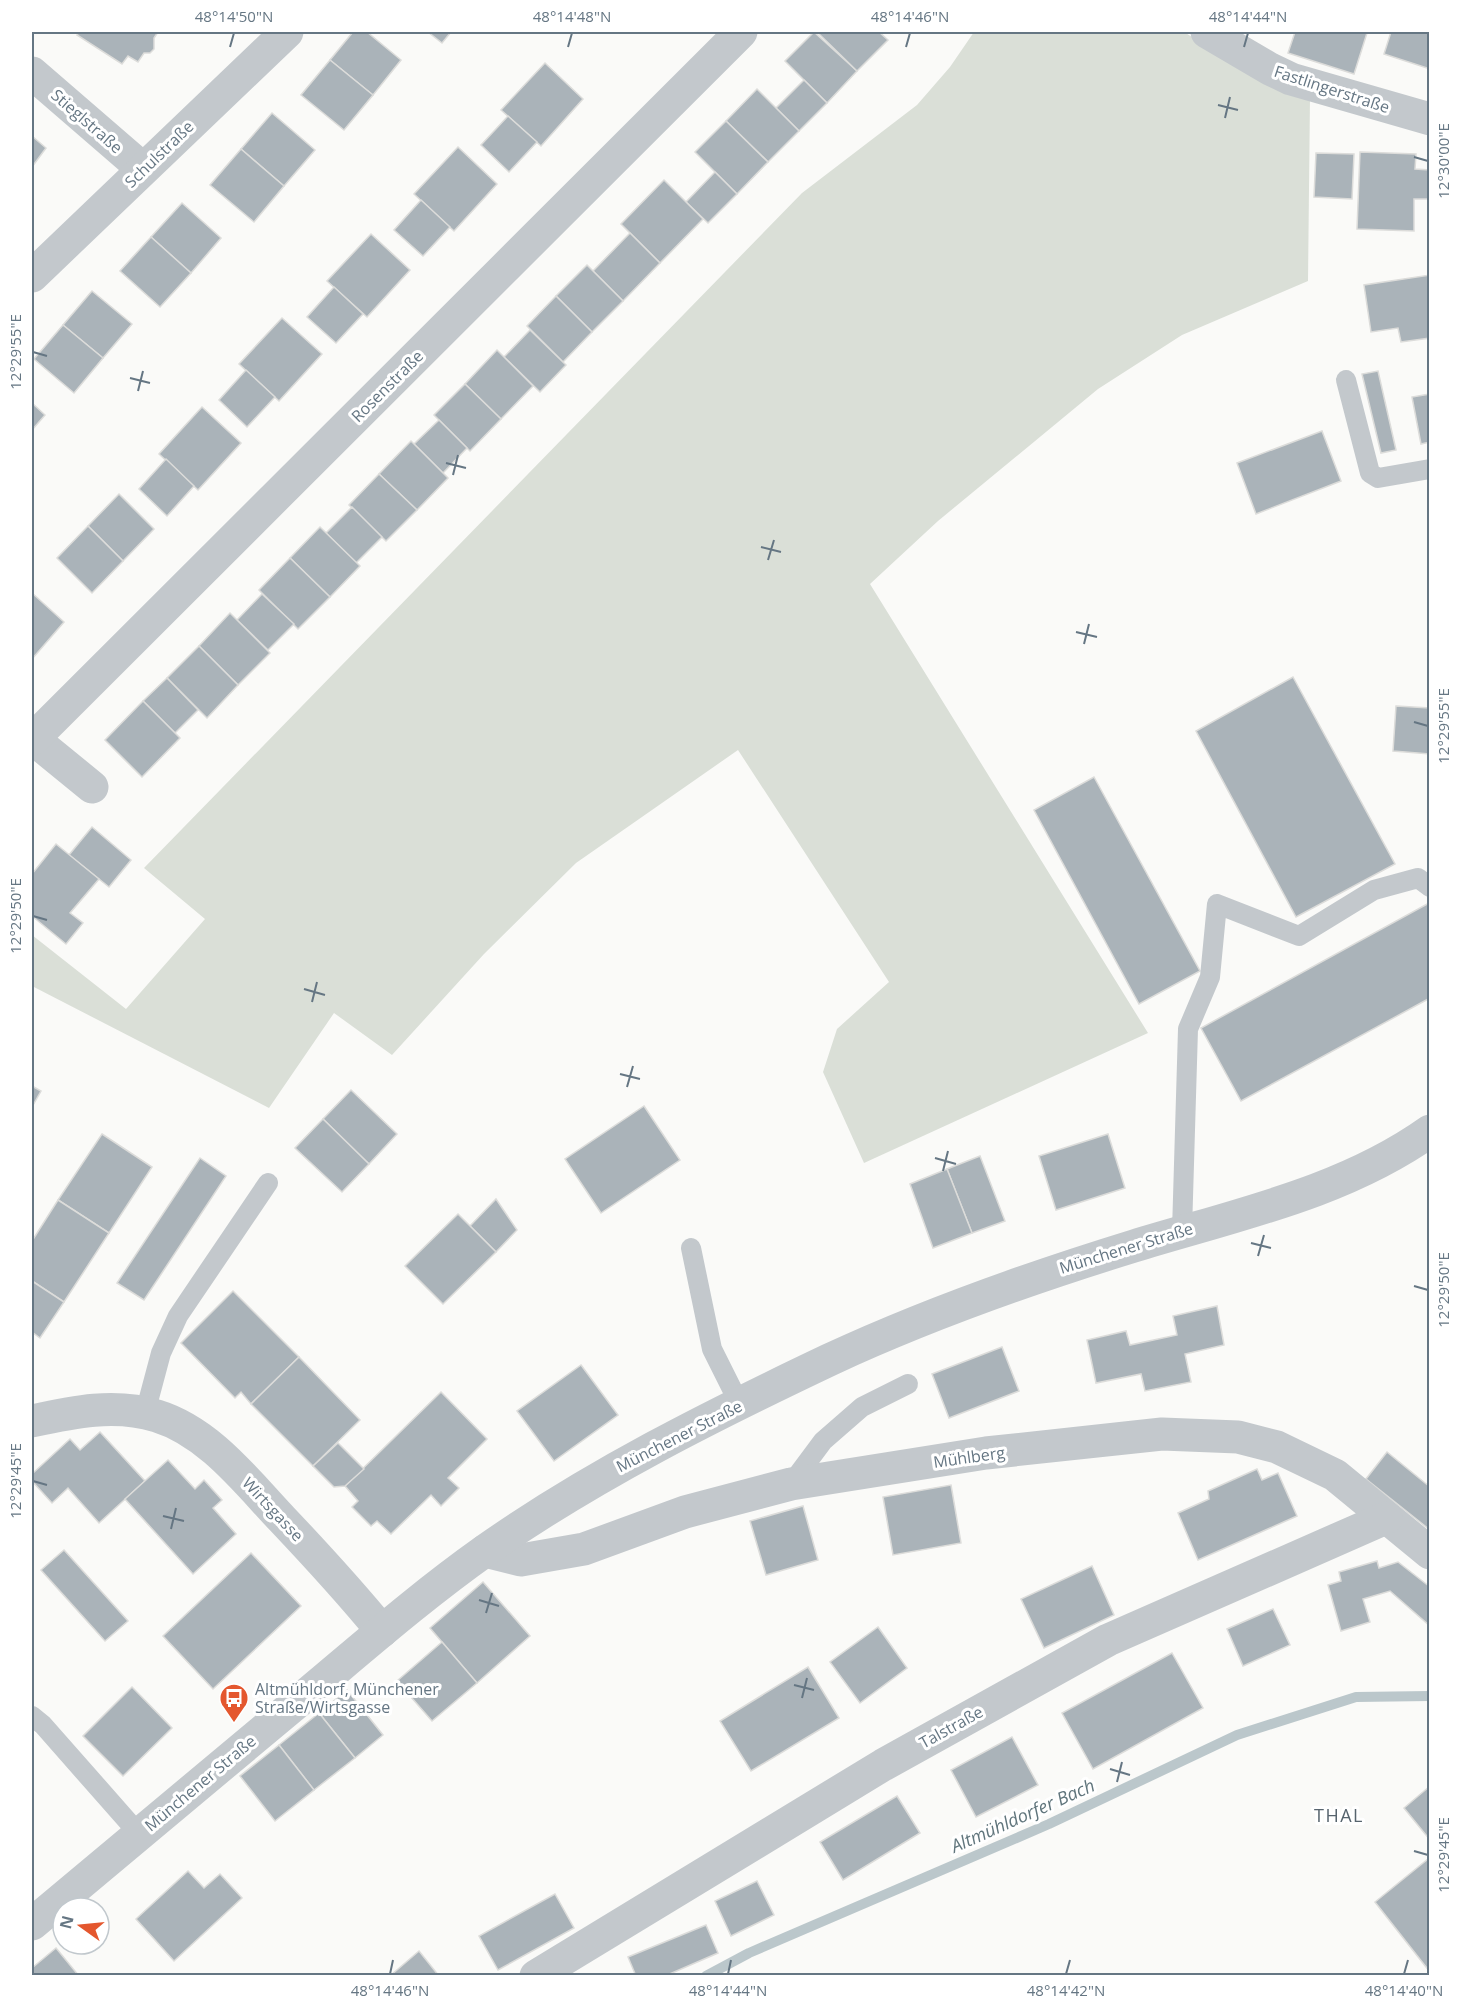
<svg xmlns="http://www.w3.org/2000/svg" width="1461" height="2007" viewBox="0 0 1461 2007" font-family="'Open Sans',sans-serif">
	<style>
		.green { fill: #dadfd7 }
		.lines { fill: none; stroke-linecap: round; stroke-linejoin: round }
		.stream { stroke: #bbc7cb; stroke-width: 10 }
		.building { fill: #aab3b9; stroke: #dcdcda; stroke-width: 1.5 }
		.service { stroke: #c3c8cc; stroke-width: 20 }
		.minor { stroke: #c3c8cc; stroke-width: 33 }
		.tertiary { stroke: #c3c8cc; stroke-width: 33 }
		.ticks { fill: none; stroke: #657683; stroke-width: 2 }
		.labels { text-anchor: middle; stroke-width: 6; stroke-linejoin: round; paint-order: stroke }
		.street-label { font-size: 16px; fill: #657683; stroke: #fff }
		.poi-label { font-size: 16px; fill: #657683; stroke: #fff; text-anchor: start }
		.water-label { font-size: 18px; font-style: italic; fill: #60757c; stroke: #fff }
		.neighbourhood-label { font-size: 18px; letter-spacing: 1.5px; fill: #57646e; stroke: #fff }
		.neatline { fill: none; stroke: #657683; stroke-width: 2 }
		.ticks-label { font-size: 15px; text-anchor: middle; fill: #657683 }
	</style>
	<rect width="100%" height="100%" fill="#fafaf8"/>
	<polygon class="green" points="974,32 1184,32 1239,66 1310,97 1308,281 1182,335 1098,389 938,521 870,584 1148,1033 864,1163 823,1072 837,1029 889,982 738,750 576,863 484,954 392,1055 334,1013 269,1108 32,986 32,935 126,1009 205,919 144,868 802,193 917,105 950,67"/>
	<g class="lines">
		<polyline class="stream" points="706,1976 749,1953 1049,1824 1237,1735 1356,1697 1430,1696"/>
	</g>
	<g class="building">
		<polygon points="79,32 158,32 154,38 154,49 150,53 144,53 138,62 128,56 122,64 77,35"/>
		<polygon points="353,32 367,32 401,60 373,95 330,60"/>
		<polygon points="428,32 451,32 442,43"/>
		<polygon points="814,32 857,71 827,103 785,61"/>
		<polygon points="817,32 879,32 888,40 857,71"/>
		<polygon points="1295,32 1367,33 1354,74 1288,53"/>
		<polygon points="1391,32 1430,32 1430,69 1384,54"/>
		<polygon points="330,60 373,95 344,130 301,95"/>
		<polygon points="545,63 583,99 541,146 501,110"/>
		<polygon points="804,80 827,103 799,131 776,108"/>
		<polygon points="757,89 799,131 768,162 726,121"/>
		<polygon points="272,113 315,150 284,186 241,149"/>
		<polygon points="508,116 537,142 509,172 481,145"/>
		<polygon points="726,121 768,162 737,194 695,152"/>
		<polygon points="32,136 46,148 32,167"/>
		<polygon points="458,147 497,184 454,231 414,194"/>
		<polygon points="241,149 284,186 254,222 210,185"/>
		<polygon points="1360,152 1416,154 1415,169 1430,170 1430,199 1414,199 1414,231 1357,229"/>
		<polygon points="1316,153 1354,154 1352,199 1314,197"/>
		<polygon points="715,172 737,194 708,223 686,202"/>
		<polygon points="664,180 703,219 660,263 621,224"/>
		<polygon points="421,200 450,227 423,256 394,230"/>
		<polygon points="182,203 221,238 191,273 151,237"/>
		<polygon points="630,233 660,263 623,301 593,271"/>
		<polygon points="371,234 410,270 367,317 327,281"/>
		<polygon points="151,237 191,273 160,307 120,271"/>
		<polygon points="587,265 623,301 592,332 556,296"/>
		<polygon points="1430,275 1430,338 1401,342 1398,328 1371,332 1364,285"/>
		<polygon points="334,287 363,314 336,343 307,317"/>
		<polygon points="92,291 132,324 103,358 63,325"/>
		<polygon points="556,296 592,332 563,362 527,326"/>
		<polygon points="282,318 322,354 279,401 239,364"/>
		<polygon points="63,325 103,358 74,393 34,359"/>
		<polygon points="530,330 566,365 540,392 504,357"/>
		<polygon points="497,350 533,386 501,419 465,384"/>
		<polygon points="246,370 275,397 247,427 219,400"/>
		<polygon points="1378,371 1396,450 1381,453 1362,374"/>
		<polygon points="465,384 501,419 470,451 434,415"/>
		<polygon points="1430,394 1430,442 1421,444 1412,397"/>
		<polygon points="32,403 45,415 32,430"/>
		<polygon points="202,407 241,443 198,490 159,454"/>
		<polygon points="439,420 467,448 443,473 414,444"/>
		<polygon points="1322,431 1341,481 1256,514 1237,463"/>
		<polygon points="411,441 448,478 417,510 379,474"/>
		<polygon points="166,459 194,486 167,516 139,489"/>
		<polygon points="379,474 417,510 386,541 349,505"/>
		<polygon points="119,494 154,529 123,561 88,526"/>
		<polygon points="352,507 382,537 356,563 326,533"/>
		<polygon points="88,526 123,561 92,593 57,558"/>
		<polygon points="320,527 360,566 330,597 290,558"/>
		<polygon points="290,558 330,597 298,629 259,590"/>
		<polygon points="32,593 64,622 32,659"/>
		<polygon points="262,594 294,624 268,650 237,620"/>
		<polygon points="230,613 270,653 238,685 199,646"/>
		<polygon points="199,646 238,685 207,718 167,678"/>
		<polygon points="1293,677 1395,864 1296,917 1196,731"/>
		<polygon points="167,678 198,710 175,733 143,701"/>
		<polygon points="143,701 180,738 142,777 105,740"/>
		<polygon points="1396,706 1430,708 1430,754 1393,751"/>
		<polygon points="1094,777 1200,971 1139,1004 1034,810"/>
		<polygon points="92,827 131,860 109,887 69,855"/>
		<polygon points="56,844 99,879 70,913 83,923 66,944 32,916 32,874"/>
		<polygon points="1429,903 1430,998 1241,1101 1201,1028"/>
		<polygon points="32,1086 41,1091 32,1107"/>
		<polygon points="351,1090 397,1134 369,1164 323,1119"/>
		<polygon points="644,1106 680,1160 601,1213 565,1159"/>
		<polygon points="323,1119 369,1164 342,1192 295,1148"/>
		<polygon points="102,1134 152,1167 109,1233 58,1200"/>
		<polygon points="1108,1134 1125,1188 1056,1210 1039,1156"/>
		<polygon points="980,1156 1005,1221 972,1233 947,1169"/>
		<polygon points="200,1158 226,1176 144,1300 117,1283"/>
		<polygon points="947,1169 972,1233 933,1248 910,1184"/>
		<polygon points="496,1199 517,1230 496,1252 470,1226"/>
		<polygon points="58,1200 109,1233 64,1302 32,1281 32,1241"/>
		<polygon points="458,1214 496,1252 443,1304 405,1266"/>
		<polygon points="32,1281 64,1302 40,1338 32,1332"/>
		<polygon points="233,1291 299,1357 251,1404 241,1392 235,1398 181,1343"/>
		<polygon points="1217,1306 1224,1345 1185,1354 1191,1382 1145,1391 1141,1374 1096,1383 1087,1340 1126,1331 1130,1345 1177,1335 1173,1316"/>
		<polygon points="1002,1347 1019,1391 949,1418 932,1374"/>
		<polygon points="299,1357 360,1420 313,1466 251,1404"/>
		<polygon points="581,1365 618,1415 554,1461 517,1411"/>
		<polygon points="441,1392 487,1439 448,1478 459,1488 441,1506 431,1495 391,1534 377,1521 371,1526 352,1507 358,1501 345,1486"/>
		<polygon points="100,1432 145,1481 99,1523 68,1488 52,1503 32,1481 32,1474 70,1439 80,1450"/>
		<polygon points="338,1443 364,1469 345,1486 334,1487 313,1466"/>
		<polygon points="1387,1452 1430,1487 1430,1530 1366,1479"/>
		<polygon points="168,1460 195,1489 204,1480 222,1500 213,1508 236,1534 193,1574 125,1499"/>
		<polygon points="1257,1469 1262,1480 1278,1473 1297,1516 1198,1560 1178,1513 1209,1499 1208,1491"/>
		<polygon points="951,1485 961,1543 893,1555 883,1497"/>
		<polygon points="803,1506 818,1560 766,1575 750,1521"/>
		<polygon points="64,1550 128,1621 105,1641 41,1570"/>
		<polygon points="251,1553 301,1606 213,1689 163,1636"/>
		<polygon points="1377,1561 1379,1568 1398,1562 1430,1587 1430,1626 1390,1591 1363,1599 1370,1622 1341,1631 1328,1585 1341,1581 1339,1572"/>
		<polygon points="1092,1566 1114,1615 1044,1648 1021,1599"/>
		<polygon points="483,1582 530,1636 477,1683 430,1628"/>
		<polygon points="1273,1609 1290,1645 1243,1666 1227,1629"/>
		<polygon points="878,1627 907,1668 860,1703 830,1662"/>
		<polygon points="442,1642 477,1683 432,1721 397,1681"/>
		<polygon points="1172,1653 1203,1708 1093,1769 1062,1713"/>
		<polygon points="808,1667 839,1718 751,1771 720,1721"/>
		<polygon points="132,1687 172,1728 123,1776 83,1736"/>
		<polygon points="347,1690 383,1735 355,1758 319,1713"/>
		<polygon points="319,1713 355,1758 314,1790 279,1745"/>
		<polygon points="1012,1737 1038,1785 976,1817 951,1770"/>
		<polygon points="279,1745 314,1790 275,1821 240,1776"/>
		<polygon points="1430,1786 1430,1840 1404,1808"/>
		<polygon points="897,1796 920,1833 843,1880 820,1842"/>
		<polygon points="1428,1859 1430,1861 1430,1972 1375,1902"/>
		<polygon points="188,1871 204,1888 220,1874 242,1898 174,1961 136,1919"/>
		<polygon points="757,1881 774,1915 731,1936 715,1901"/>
		<polygon points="555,1894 574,1928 498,1970 479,1936"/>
		<polygon points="706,1925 718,1953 665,1976 636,1976 628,1957"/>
		<polygon points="56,1948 79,1976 32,1976 32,1968"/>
		<polygon points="419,1951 439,1976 390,1976"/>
	</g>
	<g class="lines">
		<g class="service">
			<polyline points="1346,380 1370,473 1378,478 1430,469"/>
			<polyline points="1182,1231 1188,1029 1210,977 1217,904 1299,936 1374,890 1418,878 1430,887"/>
			<polyline points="691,1248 712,1349 740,1405"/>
			<polyline points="145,1413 161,1353 178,1316 268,1183"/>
			<polyline points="791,1484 823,1441 862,1407 908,1384"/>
			<polyline points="32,1716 43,1725 139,1834"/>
		</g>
		<g class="minor">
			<polyline points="1207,32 1270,69 1291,79 1430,119"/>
			<polyline points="32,73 143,169"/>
			<polyline points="32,276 287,32"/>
			<polyline points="32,738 92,787"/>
			<polyline points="33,739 741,32"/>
			<path d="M32,1421C73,1412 115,1403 157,1416C209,1432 246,1481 282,1519C317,1556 350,1592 382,1631"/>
			<polyline points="485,1551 521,1560 584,1549 685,1512 791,1484 986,1453 1162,1434 1238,1437 1277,1447 1335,1475 1430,1553"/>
			<polyline points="536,1976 883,1765 1108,1640 1386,1518"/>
		</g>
		<path class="tertiary" d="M32,1924C121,1849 211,1774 301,1699C362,1648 421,1596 486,1550C593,1475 711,1416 829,1360C928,1314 1030,1278 1134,1246C1235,1215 1343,1193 1430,1131"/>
	</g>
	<path class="ticks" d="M230,47L234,33M568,47L572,33M906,47L910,33M1244,47L1248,33M1218,105L1238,110M1225,118L1230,97M1414,157L1428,161M33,352L47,356M130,378L150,383M138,391L143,371M446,463L466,468M453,475L458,455M761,547L781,552M768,560L774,540M1076,632L1097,637M1084,644L1089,624M1414,722L1428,726M33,916L47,920M304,989L325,995M312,1002L317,982M620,1074L640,1079M627,1087L633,1066M935,1158L956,1164M943,1171L948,1151M1251,1243L1271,1248M1258,1256L1264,1235M1414,1286L1428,1290M33,1481L47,1485M163,1516L184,1521M171,1529L176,1508M479,1600L499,1606M486,1613L492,1593M794,1685L814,1690M802,1698L807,1678M1110,1769L1130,1775M1117,1782L1122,1762M1414,1851L1428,1855M390,1974L393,1960M728,1974L731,1960M1066,1974L1070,1960M1404,1974L1408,1960"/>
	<defs>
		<g id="bus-pin" transform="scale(1.5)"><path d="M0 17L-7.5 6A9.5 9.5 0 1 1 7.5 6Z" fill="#e4572e" stroke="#fff"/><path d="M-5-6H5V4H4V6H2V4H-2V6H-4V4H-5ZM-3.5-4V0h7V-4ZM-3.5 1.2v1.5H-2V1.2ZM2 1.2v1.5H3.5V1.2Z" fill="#fff"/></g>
	</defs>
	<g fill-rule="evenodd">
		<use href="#bus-pin" x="234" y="1698"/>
	</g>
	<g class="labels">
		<g class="street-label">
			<text transform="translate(1332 89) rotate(18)" y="6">Fastlingerstraße</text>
			<text transform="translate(87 121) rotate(41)" y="6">Stieglstraße</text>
			<text transform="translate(159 154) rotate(-44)" y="6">Schulstraße</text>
			<text transform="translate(387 386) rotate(-45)" y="6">Rosenstraße</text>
			<text transform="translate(1126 1248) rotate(-17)" y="6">Münchener Straße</text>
			<text transform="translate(679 1436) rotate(-27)" y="6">Münchener Straße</text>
			<text transform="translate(969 1457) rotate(-8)" y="6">Mühlberg</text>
			<text transform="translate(273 1509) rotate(47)" y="6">Wirtsgasse</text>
			<text transform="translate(951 1727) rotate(-29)" y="6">Talstraße</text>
			<text transform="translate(200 1783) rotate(-40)" y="6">Münchener Straße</text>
		</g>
		<g class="poi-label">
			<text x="255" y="1695">Altmühldorf, Münchener<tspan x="255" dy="18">Straße/Wirtsgasse</tspan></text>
		</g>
		<g class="water-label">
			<text transform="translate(1023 1816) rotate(-24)" y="6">Altmühldorfer Bach</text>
		</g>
		<g class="neighbourhood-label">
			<text x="1339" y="1822">THAL</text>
		</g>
	</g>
	<rect width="1461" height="2007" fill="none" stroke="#ffffff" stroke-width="66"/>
	<g transform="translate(81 1926) rotate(285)"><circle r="28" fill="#ffffff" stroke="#c1c8cd" stroke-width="1.5"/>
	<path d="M0-4.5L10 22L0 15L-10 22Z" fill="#e4572e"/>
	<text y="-9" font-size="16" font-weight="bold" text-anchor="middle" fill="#657683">N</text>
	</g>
	<rect x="33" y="33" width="1395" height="1941" class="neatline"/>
	<g class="ticks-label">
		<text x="234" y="22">48°14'50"N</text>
		<text x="572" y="22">48°14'48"N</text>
		<text x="910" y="22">48°14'46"N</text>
		<text x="1248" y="22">48°14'44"N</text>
		<text transform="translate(1444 161) rotate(-90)" y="5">12°30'00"E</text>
		<text transform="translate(16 352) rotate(-90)" y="5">12°29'55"E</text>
		<text transform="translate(1444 726) rotate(-90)" y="5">12°29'55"E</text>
		<text transform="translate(16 916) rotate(-90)" y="5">12°29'50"E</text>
		<text transform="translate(1444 1290) rotate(-90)" y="5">12°29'50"E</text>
		<text transform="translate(16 1481) rotate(-90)" y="5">12°29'45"E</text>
		<text transform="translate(1444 1855) rotate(-90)" y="5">12°29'45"E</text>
		<text x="390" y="1996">48°14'46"N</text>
		<text x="728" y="1996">48°14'44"N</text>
		<text x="1066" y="1996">48°14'42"N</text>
		<text x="1404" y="1996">48°14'40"N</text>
	</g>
</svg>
